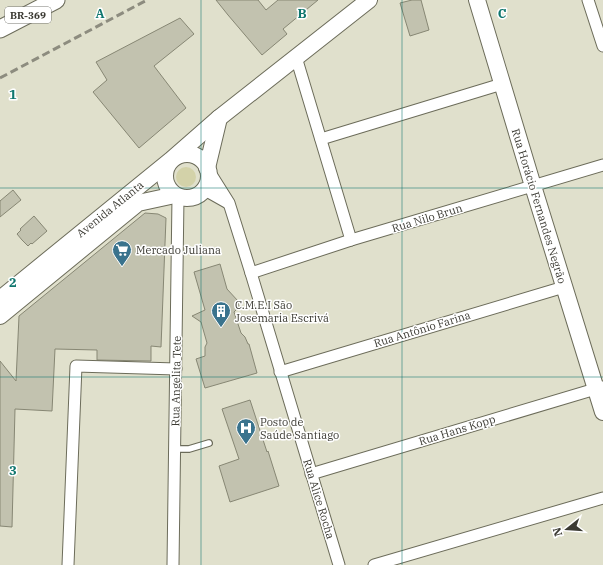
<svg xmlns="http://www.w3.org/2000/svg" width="603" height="565" viewBox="0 0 603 565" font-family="'IBM Plex Serif',serif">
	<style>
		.green { fill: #d3d2a9 }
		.building { fill: #c2c2af; stroke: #878774 }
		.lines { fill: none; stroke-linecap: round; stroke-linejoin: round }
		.lane-casing { stroke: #6c6c5a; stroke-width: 8 }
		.street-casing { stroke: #6c6c5a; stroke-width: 13 }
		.secondary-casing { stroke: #6c6c5a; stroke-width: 18 }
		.primary-casing { stroke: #6c6c5a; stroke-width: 19 }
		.lane { stroke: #fff; stroke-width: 5.5 }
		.street { stroke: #fff; stroke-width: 11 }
		.secondary { stroke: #fff; stroke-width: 16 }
		.primary { stroke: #fff; stroke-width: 17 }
		.rail { stroke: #8d8c7f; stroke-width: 3; stroke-dasharray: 8 4; stroke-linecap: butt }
		.grid { fill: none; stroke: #0f766e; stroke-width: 1; stroke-opacity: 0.55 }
		.labels { text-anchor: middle; stroke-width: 3; stroke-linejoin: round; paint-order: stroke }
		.shield { fill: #fff; stroke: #767671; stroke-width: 1 }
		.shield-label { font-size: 10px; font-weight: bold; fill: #3c3b34 }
		.street-label { font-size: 11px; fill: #3c3b34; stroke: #fff }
		.poi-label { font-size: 11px; fill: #3c3b34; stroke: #fff; text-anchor: start }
		.grid-label { font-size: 13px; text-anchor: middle; font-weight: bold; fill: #0f766e; stroke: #fff; stroke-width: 3; stroke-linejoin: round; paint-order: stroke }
	</style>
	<rect width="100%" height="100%" fill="#e0e0cc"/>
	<circle class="green" cx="186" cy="177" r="10"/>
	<g class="building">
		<polygon points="216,0 258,0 266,10 278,0 318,0 283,29 287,34 262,55 228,15"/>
		<polygon points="412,0 421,0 429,30 410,36 400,3"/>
		<polygon points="180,18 194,34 154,66 186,108 139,148 93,92 107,80 96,62"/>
		<polygon points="13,190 21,200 0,217 0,201"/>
		<polygon points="145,213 158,214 166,218 161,347 151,346 151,361 97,360 97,350 55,349 52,411 15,409 12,527 0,526 0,361 16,381 19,316"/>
		<polygon points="34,216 47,231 32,244 31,243 28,246 22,240 17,234 21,230 20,229"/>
		<polygon points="220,264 227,289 238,301 239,307 234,312 241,333 245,337 248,344 249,344 257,373 205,388 196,359 205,356 205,347 207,343 201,322 192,316 205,310 194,272"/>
		<polygon points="250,400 267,452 268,451 279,486 230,502 219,466 239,459 222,409"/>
	</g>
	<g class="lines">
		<g class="lane-casing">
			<polyline id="lane" points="175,449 189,449 209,443"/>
		</g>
		<g class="street-casing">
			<g id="street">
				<polyline points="588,0 603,46"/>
				<polyline points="296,57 351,240"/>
				<polyline points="321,139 502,84"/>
				<polyline points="207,168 229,203 251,273 339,565"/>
				<polyline points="205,190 228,203"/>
				<polyline points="251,273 351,240 603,165"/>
				<polyline points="280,372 564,287"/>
				<polyline points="311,474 602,387"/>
				<polyline points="68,565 76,366 176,369"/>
				<polyline points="173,565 178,197"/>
				<polyline points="374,565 603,498"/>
			</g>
		</g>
		<g class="secondary-casing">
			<g id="secondary">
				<polyline points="477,0 533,186 603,412"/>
				<circle cx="187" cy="176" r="22"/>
				<polyline points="207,168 219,118"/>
				<polyline points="0,299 171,160 219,118 369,0"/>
				<polyline points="0,316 138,203 175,195"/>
			</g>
		</g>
		<g class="primary-casing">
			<polyline id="primary" points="0,29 56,0"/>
		</g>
		<use href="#lane" class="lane"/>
		<use href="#street" class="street"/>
		<use href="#secondary" class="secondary"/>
		<use href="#primary" class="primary"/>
		<polyline class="rail" points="0,78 147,0"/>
	</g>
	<path class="grid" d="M201,0V565M402,0V565M0,188H603M0,377H603"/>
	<defs>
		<g id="supermarket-pin" transform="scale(1)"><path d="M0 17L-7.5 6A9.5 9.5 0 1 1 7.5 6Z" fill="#3a738d" stroke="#fff"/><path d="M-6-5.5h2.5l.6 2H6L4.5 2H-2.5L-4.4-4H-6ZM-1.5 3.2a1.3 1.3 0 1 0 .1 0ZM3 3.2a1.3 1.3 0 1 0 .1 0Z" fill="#fff"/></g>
		<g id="building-pin" transform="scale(1)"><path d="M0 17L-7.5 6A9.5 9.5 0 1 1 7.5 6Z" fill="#3a738d" stroke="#fff"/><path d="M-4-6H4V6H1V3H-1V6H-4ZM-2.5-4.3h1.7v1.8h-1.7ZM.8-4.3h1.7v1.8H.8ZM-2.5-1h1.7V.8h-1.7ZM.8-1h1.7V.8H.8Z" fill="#fff"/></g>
		<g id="hospital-pin" transform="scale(1)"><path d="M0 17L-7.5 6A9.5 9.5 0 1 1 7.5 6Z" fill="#3a738d" stroke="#fff"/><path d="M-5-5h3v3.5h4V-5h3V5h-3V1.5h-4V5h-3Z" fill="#fff"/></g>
	</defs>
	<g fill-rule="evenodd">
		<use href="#supermarket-pin" x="122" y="250"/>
		<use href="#building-pin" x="221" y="311"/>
		<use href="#hospital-pin" x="246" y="428"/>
	</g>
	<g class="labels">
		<rect class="shield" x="5" y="7" width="46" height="16" rx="3"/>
		<g class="shield-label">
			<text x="28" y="19">BR-369</text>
		</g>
		<g class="street-label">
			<text transform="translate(539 206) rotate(73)" y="4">Rua Horácio Fernandes Negrão</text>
			<text transform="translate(110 209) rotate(-39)" y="4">Avenida Atlanta</text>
			<text transform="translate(427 218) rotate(-17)" y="4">Rua Nilo Brun</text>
			<text transform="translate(422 329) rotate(-17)" y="4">Rua Antônio Farina</text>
			<text transform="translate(176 381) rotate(-89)" y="4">Rua Angelita Tete</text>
			<text transform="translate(457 430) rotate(-17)" y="4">Rua Hans Kopp</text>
			<text transform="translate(319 499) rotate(73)" y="4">Rua Alice Rocha</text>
		</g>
		<g class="poi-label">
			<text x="136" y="254">Mercado Juliana</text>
			<text x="235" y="309">C.M.E.I São<tspan x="235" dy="13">Josemaria Escrivá</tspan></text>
			<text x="260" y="426">Posto de<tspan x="260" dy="13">Saúde Santiago</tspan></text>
		</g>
	</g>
	<g class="grid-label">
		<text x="100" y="18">A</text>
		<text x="302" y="18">B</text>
		<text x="502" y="18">C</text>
		<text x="13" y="99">1</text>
		<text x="13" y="287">2</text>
		<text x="13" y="475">3</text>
	</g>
	<g transform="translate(567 529) rotate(253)" stroke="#ffffff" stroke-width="3" paint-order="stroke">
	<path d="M0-3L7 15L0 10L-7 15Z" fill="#3c3b34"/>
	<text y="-6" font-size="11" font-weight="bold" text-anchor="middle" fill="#3c3b34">N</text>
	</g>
</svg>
